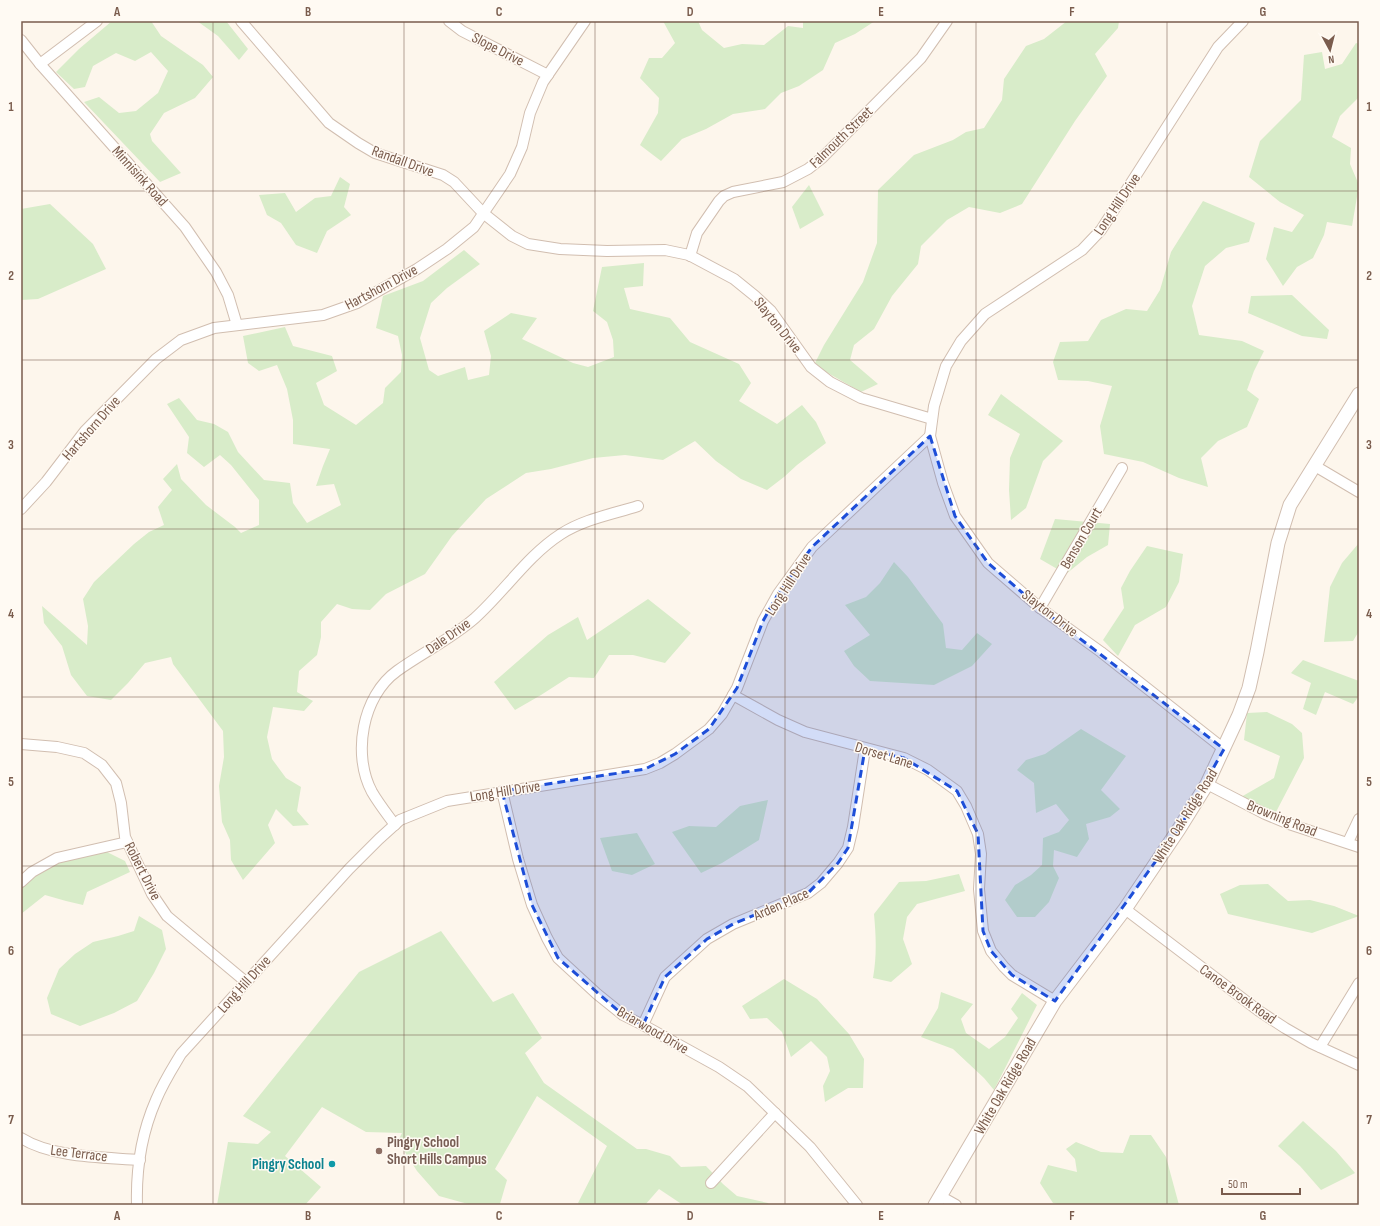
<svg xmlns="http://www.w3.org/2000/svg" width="1380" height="1226" viewBox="0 0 1380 1226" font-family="'Sofia Sans Condensed',sans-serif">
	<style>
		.green { fill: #d8ecc9 }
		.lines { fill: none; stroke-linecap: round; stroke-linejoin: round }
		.minor-casing { stroke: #d1beb0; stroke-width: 12 }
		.tertiary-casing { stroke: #d1beb0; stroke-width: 15 }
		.minor { stroke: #fff; stroke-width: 10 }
		.tertiary { stroke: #fff; stroke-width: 13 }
		.marked { fill: #1d4ed8; fill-opacity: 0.2; stroke: #1d4ed8; stroke-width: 3; stroke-dasharray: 8 5; stroke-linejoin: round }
		.grid { fill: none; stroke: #7a5c4d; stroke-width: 1; stroke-opacity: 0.55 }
		.education-dot { fill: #8d6e63; stroke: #fffaf3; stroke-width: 1.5 }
		.culture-dot { fill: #0f9aa8; stroke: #fffaf3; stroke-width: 1.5 }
		.labels { text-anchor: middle; stroke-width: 3; stroke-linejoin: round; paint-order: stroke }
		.street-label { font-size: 15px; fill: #7a5c4d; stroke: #fffaf3 }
		.education-label { font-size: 15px; font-weight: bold; fill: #785e54; stroke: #fffaf3; text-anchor: start }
		.culture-label { font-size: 15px; font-weight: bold; fill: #0d838f; stroke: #fffaf3; text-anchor: end }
		.neatline { fill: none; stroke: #7a5c4d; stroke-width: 1.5 }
		.grid-label { font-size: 13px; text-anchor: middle; font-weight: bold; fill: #7a5c4d }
	</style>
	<rect width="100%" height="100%" fill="#fdf6ec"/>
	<g class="green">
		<polygon points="112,21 151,21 161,36 203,65 213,77 195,98 164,113 150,134 152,141 181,173 160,182 84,102 99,97 119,113 136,111 158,93 168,71 151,52 135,61 116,53 93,66 85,87 74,89 56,72 79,49"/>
		<polygon points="197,21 226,21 248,49 239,60 218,36"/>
		<polygon points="663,21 698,21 702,30 724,48 742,44 764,45 788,26 803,28 803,21 875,21 855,34 835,43 823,70 799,86 781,93 765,109 733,114 706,129 682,139 661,161 640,145 658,113 659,98 640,78 649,58 662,58 675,43"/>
		<polygon points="1067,21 1119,21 1118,28 1095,54 1107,76 1075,121 1022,204 1000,213 969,207 947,220 921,246 918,264 892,296 874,329 854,345 850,360 878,384 861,392 814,365 824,345 863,282 877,243 878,190 914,155 953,140 966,132 984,128 1002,100 1004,79 1026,46 1044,39"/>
		<polygon points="1356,43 1359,44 1359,97 1340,116 1332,137 1351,148 1350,164 1359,185 1352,226 1327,222 1324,235 1313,258 1297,267 1283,286 1266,259 1274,227 1292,232 1304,215 1280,202 1249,177 1260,141 1301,100 1304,55 1322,52 1325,69 1342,64"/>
		<polygon points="340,177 350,184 344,207 351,215 327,231 317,253 296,245 281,223 267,215 259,195 285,193 296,212 315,198 331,196"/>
		<polygon points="809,185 824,215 800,229 792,207"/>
		<polygon points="1203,201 1255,223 1249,242 1226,248 1205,266 1192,306 1199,335 1242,341 1264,351 1254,371 1247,390 1259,399 1247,427 1218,441 1201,458 1208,487 1179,478 1143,462 1104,454 1100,426 1112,386 1088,381 1058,380 1053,362 1060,342 1088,341 1101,320 1126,309 1147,311 1160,290 1171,252"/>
		<polygon points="50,204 93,244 106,269 38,299 21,300 21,209"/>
		<polygon points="464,250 480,264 447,288 431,303 420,338 429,370 438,376 465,367 468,380 489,375 491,356 484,331 511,313 537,318 522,339 573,363 588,367 614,357 613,340 607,322 593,311 602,267 644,263 643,286 624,288 630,309 670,318 690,342 739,364 751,383 739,401 777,424 802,405 816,422 826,443 797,465 784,477 767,490 741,479 716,461 695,441 663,460 625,455 593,458 551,469 526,473 486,499 452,536 425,574 386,594 370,610 352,609 337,604 321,622 321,637 317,655 299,671 297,692 313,701 304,711 273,707 267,737 272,759 286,778 301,787 297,811 309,825 293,826 276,809 268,825 275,843 243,880 231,860 230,840 222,822 219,786 224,757 223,731 173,664 171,657 145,663 128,683 111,700 87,696 71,675 62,646 44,623 42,606 87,645 88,626 83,599 94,582 134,544 149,532 164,525 158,507 172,490 163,479 177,464 181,479 206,505 235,527 241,533 259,525 259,500 231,465 220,455 204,467 187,453 189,437 167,404 179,398 197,420 214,424 228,432 238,452 264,480 290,483 293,503 307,523 341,505 334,484 316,486 323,466 330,449 293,444 293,420 287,389 277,365 259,371 248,363 243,336 285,327 293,346 332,356 337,371 316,383 324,405 356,425 383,403 385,388 401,372 402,355 398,336 376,328 383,296 423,281"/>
		<polygon points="1292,295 1329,330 1327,339 1302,336 1248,313 1251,296"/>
		<polygon points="1001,394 1063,441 1043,461 1026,508 1011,520 1009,490 1010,458 1020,434 988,415"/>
		<polygon points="1055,519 1110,524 1108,545 1087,557 1066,574 1040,559"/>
		<polygon points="1359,543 1359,631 1353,641 1324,642 1330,587 1342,563"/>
		<polygon points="1147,546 1183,554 1179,582 1166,607 1135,625 1118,656 1103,640 1124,608 1121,588 1130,571"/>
		<polygon points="894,562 908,577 943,624 946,648 962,650 977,633 992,644 972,666 934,685 870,681 854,666 844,651 870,635 845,605 866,597 880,583"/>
		<polygon points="648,599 691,633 665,663 633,655 609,655 594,678 569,677 541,695 515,710 494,682 548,635 578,617 587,640"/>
		<polygon points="1303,660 1359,681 1359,696 1353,704 1325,692 1316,715 1303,709 1311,683 1291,673"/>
		<polygon points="1267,712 1292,724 1302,733 1304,758 1276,812 1241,797 1274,778 1280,756 1244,740 1247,713"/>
		<polygon points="1081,729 1126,756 1101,790 1120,809 1110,817 1086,824 1089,839 1077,857 1054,850 1053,866 1059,878 1049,902 1035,917 1017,917 1005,900 1015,885 1031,875 1042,865 1043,838 1059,832 1069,820 1056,804 1036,813 1034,783 1017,770 1026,760 1045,754"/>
		<polygon points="768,800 759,840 722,863 701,873 672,832 689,826 716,827 740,806"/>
		<polygon points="637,833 655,864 632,875 612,871 600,838"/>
		<polygon points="107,852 125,861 130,872 87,892 83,905 66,901 45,895 21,914 21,889 36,873 65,860"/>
		<path d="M959,874L965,891L917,904L907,917L903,939L912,964L891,982L873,978C877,956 876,936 874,914L899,882L926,881Z"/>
		<polygon points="1268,884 1288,901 1310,900 1334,906 1359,916 1312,933 1228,914 1220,894 1240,885"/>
		<polygon points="139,916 162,930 166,949 154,973 137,1001 114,1013 80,1026 51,1014 47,998 59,969 75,954 93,942 118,936 134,931"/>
		<polygon points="441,931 493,1002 513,993 542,1038 525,1053 544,1083 637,1149 646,1149 670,1156 681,1167 706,1166 723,1184 737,1196 768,1203 769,1205 683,1205 659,1189 645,1205 581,1205 578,1203 607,1146 537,1096 495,1169 507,1180 500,1204 468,1204 439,1196 417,1171 398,1141 402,1133 366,1132 322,1107 285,1156 321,1187 305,1205 217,1205 228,1142 258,1144 271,1132 243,1116 359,972"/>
		<polygon points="784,979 817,999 849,1034 864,1059 863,1088 848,1088 825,1102 823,1086 830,1071 827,1057 811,1041 791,1057 782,1032 767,1018 750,1019 742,1006"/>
		<polygon points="941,992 973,1004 961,1019 966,1033 989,1049 1005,1037 1018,1018 1011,1009 1022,993 1037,1005 994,1090 984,1078 953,1049 921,1037 938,1008"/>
		<polygon points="1303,1121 1336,1151 1355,1173 1321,1190 1300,1166 1278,1146"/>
		<polygon points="1130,1135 1151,1135 1166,1157 1179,1205 1061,1205 1053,1203 1040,1183 1048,1165 1077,1172 1075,1159 1066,1149 1076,1142 1101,1152 1123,1153"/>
	</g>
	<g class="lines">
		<g class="minor-casing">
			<g id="minor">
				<polyline points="241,21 329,123 358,143 375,153 443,175 454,182 483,213 512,236 528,244 560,249 607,251 665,250 689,255 734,279 755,296 771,311 811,367 830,382 861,398 932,419"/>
				<polyline points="449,21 462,31 548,75"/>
				<polyline points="21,40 40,64 185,227 216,272 228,295 237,325"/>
				<polyline points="40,64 97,21"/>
				<polyline points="690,256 697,233 719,201 724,196 733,192 783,182 808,169 822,158 921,58 947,21"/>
				<polyline points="1315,466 1359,492"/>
				<polyline points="21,509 46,482 85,431 156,359 181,340 214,328 323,315 357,303 417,269 447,249 474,227 510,174 522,147 530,113 543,82 585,21"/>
				<polyline points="1040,608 1122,468"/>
				<polyline points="733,695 778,720 805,732 904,758 928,770 957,791 966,806 978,834 981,854 979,889 983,931 991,951 1004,967 1012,975 1055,1001"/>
				<polyline points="21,744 57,747 84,753 102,765 116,783 121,803 125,837 152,894 167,916 246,982"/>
				<polyline points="1224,749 1101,652 1040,608 988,563 955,516 943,483 930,436 934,406 946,366 961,341 985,314 1082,250 1101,230 1218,47 1243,21"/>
				<polyline points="1207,784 1265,814 1289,824 1359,847"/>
				<polyline points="502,791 518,859 532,905 547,938 558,958 597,994 623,1015 643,1025 719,1067 747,1086 810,1147 857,1205"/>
				<path d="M395,825C387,814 379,804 372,792C352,755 362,696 397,671C422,653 451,639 475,618C505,591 527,556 561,534C584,519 613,514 638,506"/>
				<polyline points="1348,842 1359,819"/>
				<polyline points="21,882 32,872 57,858 127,842"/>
				<polyline points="1125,909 1259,1011 1285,1028 1311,1043 1359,1065"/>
				<polyline points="643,1025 665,977 707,939 733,924 808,893 821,883 838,863 848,848 853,827 865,749"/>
				<polyline points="1320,1047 1359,983"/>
				<path d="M21,1138C53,1158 103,1157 140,1160"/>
				<polyline points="711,1183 775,1113"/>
				<polyline points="940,1196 956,1205"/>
				<path d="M137,1205C136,1170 142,1132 156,1100C163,1083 172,1069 181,1054L349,869L379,839L400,820L447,801L645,769L660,763L675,754L709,729L722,714L737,688L763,621L778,594L812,547L930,436"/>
			</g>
		</g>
		<g class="tertiary-casing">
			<polyline id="tertiary" points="935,1205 1055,1001 1125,909 1179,829 1207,784 1239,715 1249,688 1257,652 1278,543 1290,505 1359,394"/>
		</g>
		<use href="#minor" class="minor"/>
		<use href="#tertiary" class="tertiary"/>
	</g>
	<path class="marked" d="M930,436L955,516L988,563L1040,608L1224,749L1179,829L1055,1001L1012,975L991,951L983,931L978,834L957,791L904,758L865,749L848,848L838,863L808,893L733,924L707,939L665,977L643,1025L623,1015L558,958L532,905L502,791L645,769L675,754L709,729L737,688L763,621L778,594L812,547Z"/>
	<path class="grid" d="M213,21V1205M404,21V1205M595,21V1205M785,21V1205M976,21V1205M1167,21V1205M21,191H1359M21,360H1359M21,529H1359M21,697H1359M21,866H1359M21,1035H1359"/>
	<circle class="education-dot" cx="379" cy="1151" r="4"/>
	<circle class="culture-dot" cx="332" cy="1164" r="4"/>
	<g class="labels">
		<g class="street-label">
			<text transform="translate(498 49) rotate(27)" y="5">Slope Drive</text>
			<text transform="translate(841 137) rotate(-44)" y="5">Falmouth Street</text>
			<text transform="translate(403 161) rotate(20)" y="5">Randall Drive</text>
			<text transform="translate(140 176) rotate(48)" y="5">Minnisink Road</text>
			<text transform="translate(1117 204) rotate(-56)" y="5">Long Hill Drive</text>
			<text transform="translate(381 287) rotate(-28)" y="5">Hartshorn Drive</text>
			<text transform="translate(778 325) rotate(51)" y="5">Slayton Drive</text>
			<text transform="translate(91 428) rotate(-49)" y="5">Hartshorn Drive</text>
			<text transform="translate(1081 538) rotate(-60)" y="5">Benson Court</text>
			<text transform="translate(788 584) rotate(-57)" y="5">Long Hill Drive</text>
			<text transform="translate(1050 613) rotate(38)" y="5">Slayton Drive</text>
			<text transform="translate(448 636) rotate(-35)" y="5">Dale Drive</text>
			<text transform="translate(884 755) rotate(17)" y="5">Dorset Lane</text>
			<text transform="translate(505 791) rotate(-9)" y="5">Long Hill Drive</text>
			<text transform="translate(1185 816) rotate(-58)" y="5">White Oak Ridge Road</text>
			<text transform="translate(1282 818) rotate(22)" y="5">Browning Road</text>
			<text transform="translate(143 871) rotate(63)" y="5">Robert Drive</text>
			<text transform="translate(781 904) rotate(-24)" y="5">Arden Place</text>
			<text transform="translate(244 984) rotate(-48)" y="5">Long Hill Drive</text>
			<text transform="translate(1238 994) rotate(36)" y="5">Canoe Brook Road</text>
			<text transform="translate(653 1030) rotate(30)" y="5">Briarwood Drive</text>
			<text transform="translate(1005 1086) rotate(-60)" y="5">White Oak Ridge Road</text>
			<text transform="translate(79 1153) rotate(7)" y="5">Lee Terrace</text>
		</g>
		<g class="education-label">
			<text x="387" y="1147">Pingry School<tspan x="387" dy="17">Short Hills Campus</tspan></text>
		</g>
		<g class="culture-label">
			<text x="324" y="1169">Pingry School</text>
		</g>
	</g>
	<rect width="1380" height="1226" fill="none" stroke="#fffaf3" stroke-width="44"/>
	<g transform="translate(1330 50) rotate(173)" stroke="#fffaf3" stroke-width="3" paint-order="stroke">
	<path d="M0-3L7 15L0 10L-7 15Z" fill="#7a5c4d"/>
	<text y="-6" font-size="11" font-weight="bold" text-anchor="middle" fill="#7a5c4d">N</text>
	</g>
	<path d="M1222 1188v6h78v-6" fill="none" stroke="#7a5c4d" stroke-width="2"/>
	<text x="1228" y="1188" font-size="12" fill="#7a5c4d" stroke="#fffaf3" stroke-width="3" paint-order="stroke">50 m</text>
	<rect x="22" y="22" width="1336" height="1182" class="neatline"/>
	<g class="grid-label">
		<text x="117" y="16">A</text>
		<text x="308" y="16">B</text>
		<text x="499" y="16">C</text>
		<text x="690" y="16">D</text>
		<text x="881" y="16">E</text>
		<text x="1072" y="16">F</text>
		<text x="1263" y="16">G</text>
		<text x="11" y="111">1</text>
		<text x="1369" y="111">1</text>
		<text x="11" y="280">2</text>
		<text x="1369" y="280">2</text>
		<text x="11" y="449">3</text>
		<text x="1369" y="449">3</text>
		<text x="11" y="618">4</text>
		<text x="1369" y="618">4</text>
		<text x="11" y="786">5</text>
		<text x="1369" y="786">5</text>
		<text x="11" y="955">6</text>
		<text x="1369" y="955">6</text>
		<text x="11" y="1124">7</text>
		<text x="1369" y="1124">7</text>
		<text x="117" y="1220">A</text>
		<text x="308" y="1220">B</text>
		<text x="499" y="1220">C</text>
		<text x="690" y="1220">D</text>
		<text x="881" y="1220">E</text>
		<text x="1072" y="1220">F</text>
		<text x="1263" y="1220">G</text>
	</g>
</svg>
